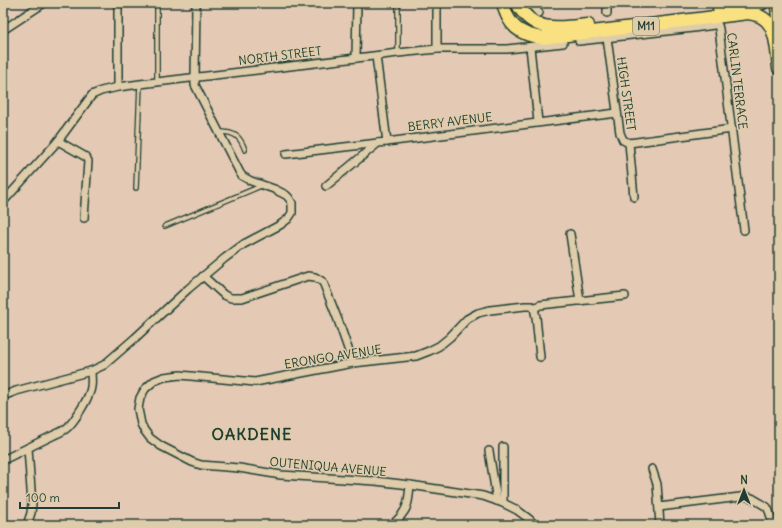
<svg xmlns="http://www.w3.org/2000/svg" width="782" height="528" viewBox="0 0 782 528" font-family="Delius,sans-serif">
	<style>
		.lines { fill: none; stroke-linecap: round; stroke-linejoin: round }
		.lane-casing { stroke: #1f3d34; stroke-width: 6 }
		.street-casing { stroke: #1f3d34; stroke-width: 10 }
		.primary-casing { stroke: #1f3d34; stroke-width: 15 }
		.lane { stroke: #dfccaa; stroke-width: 3.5 }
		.street { stroke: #dfccaa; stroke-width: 7 }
		.primary { stroke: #f9e181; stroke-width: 12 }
		.labels { text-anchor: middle; stroke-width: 3; stroke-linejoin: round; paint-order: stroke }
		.shield { fill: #dfccaa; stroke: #596857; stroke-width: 1 }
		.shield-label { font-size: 11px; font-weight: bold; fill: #1f3d34 }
		.street-label { font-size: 12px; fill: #1f3d34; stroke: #dfccaa }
		.district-label { font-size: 16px; font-weight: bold; letter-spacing: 1px; fill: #1f3d34; stroke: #dfccaa }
	</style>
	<rect width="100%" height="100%" fill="#e4cab4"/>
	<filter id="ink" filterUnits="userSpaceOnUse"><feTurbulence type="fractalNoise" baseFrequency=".025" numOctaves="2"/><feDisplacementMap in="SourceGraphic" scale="8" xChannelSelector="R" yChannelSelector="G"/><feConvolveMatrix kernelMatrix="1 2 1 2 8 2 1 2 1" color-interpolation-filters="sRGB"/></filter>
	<g filter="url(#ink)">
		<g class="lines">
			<g class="lane-casing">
				<g id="lane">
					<polyline points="157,3 157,82"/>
					<polyline points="398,3 398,53"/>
					<path d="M219,132C235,132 240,136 245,150"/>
					<polyline points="136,188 140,84"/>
					<polyline points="165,226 261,186"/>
				</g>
			</g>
			<g class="street-casing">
				<g id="street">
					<polyline points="437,3 437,49"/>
					<polyline points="533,3 535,9 539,13"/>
					<polyline points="607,13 607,3"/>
					<polyline points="3,30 44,3"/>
					<polyline points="607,38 620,133 623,140 629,143 634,197"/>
					<polyline points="579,41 693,28 714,25 718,25 719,29 744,230"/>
					<polyline points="530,47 538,122"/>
					<polyline points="376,56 387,142"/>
					<polyline points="356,58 357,3"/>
					<polyline points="118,87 118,3"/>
					<polyline points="58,141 86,157 88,161 84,218"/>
					<polyline points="629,143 732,129"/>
					<polyline points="286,154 378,143 617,113"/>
					<polyline points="326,186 378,143"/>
					<polyline points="3,202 58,141 92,95 101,91 118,87 140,84 398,53 437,49 507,49 563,43"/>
					<polyline points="570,234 580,301"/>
					<polyline points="203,276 224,295 231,298 242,298 308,276 315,277 323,282 338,320 353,363"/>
					<polyline points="534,308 532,306 525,306 490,310 478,313 467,319 450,337 439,346 429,351 416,356 353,363 255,382 180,375 164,377 154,381 145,389 140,398 138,409 141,424 144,430 150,438 161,446 192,462 201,465 239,468 281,475 375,481 410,485 483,496 503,503 517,510 529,519 535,525"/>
					<polyline points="534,308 540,305 625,296"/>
					<polyline points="534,308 536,317 540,357"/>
					<polyline points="3,396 16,391 91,371 104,365 135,338 188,289 225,258 244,244 280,225 288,219 292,213 292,203 289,198 286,195 274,189 251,181 242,176 240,173 200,95 195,85 195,78 196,3"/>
					<polyline points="503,447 503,503"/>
					<polyline points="489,451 497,501"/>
					<path d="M3,460L54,435C59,433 64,431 68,427C75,420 90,397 91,387C92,382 91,376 91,371"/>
					<polyline points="652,469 657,484 660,525"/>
					<polyline points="659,507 740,497 745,496 752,498 767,507 769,511 771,517 772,525"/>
					<polyline points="27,525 31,513 32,504 28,448"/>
					<path d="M392,525C396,521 400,518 403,513C409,506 409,494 410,485"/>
				</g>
			</g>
			<g class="primary-casing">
				<g id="primary">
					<path d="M503,3C508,26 520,35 543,38L748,13C753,14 759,15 763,18C777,26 777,53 779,68"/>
					<path d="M517,3C533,34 559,28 588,25"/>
					<polyline points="777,3 779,35"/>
					<polyline points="719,8 762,3"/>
				</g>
			</g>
			<use href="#lane" class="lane"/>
			<use href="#street" class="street"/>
			<use href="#primary" class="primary"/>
		</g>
	</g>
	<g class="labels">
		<rect class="shield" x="633" y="17" width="26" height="18" rx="3"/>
		<g class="shield-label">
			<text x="646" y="30">M11</text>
		</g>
		<g class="street-label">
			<text transform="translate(280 56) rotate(-7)" y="4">NORTH STREET</text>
			<text transform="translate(737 81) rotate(83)" y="4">CARLIN TERRACE</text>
			<text transform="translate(626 94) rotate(82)" y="4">HIGH STREET</text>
			<text transform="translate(450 122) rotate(-7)" y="4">BERRY AVENUE</text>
			<text transform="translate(333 357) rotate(-9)" y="4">ERONGO AVENUE</text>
			<text transform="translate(328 467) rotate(5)" y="4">OUTENIQUA AVENUE</text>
		</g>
		<g class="district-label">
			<text x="252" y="440">OAKDENE</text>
		</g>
	</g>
	<rect width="782" height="528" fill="none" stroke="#dfccaa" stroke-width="16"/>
	<rect x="8" y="8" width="766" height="512" fill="none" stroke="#1f3d34" stroke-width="1.5" filter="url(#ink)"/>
	<g transform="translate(744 490)" stroke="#dfccaa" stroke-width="3" paint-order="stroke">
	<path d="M0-3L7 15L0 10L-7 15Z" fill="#1f3d34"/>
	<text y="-6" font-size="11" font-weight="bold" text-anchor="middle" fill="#1f3d34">N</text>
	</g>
	<path d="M20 502v6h99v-6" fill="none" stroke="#1f3d34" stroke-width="2"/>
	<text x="26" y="502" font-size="12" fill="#1f3d34" stroke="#dfccaa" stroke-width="3" paint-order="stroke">100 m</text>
</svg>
